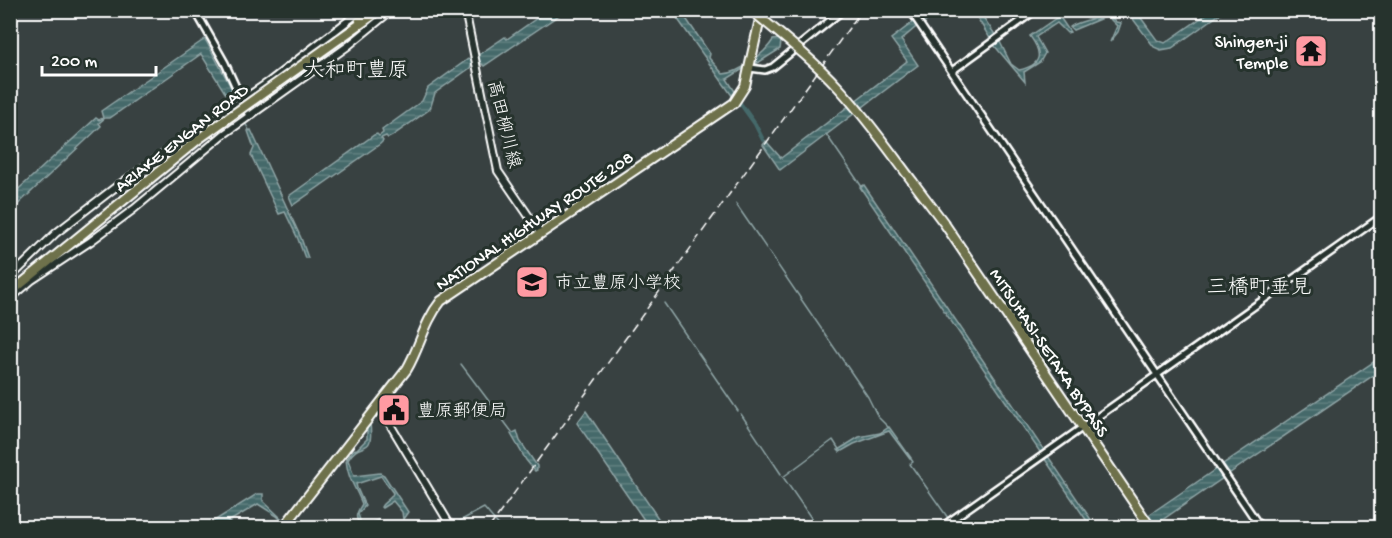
<svg xmlns="http://www.w3.org/2000/svg" width="1392" height="538" viewBox="0 0 1392 538" font-family="'Gochi Hand','Klee One',sans-serif">
	<style>
		.water { fill: url(#water-rules); stroke: #8fa5a6; stroke-width: 1.5 }
		.lines { fill: none; stroke-linecap: round; stroke-linejoin: round }
		.stream { stroke: #8fa5a6; stroke-width: 1.5 }
		.canal { stroke: #45696a; stroke-width: 4 }
		.secondary-tunnel { stroke: #4c5454; stroke-width: 6; stroke-dasharray: 6 3; stroke-linecap: butt }
		.tertiary-casing { stroke: #fff; stroke-width: 10 }
		.secondary-casing { stroke: #fff; stroke-width: 10 }
		.trunk-casing { stroke: #fff; stroke-width: 12 }
		.motorway-casing { stroke: #fff; stroke-width: 12 }
		.tertiary { stroke: #26332d; stroke-width: 5 }
		.secondary { stroke: #26332d; stroke-width: 6 }
		.trunk { stroke: #6e714b; stroke-width: 8 }
		.motorway { stroke: #6e714b; stroke-width: 8 }
		.rail { stroke: #fff; stroke-width: 1.5; stroke-dasharray: 9 4.5; stroke-linecap: butt }
		.trunk-bridge-casing { stroke: #fff; stroke-width: 12; stroke-linecap: butt }
		.motorway-bridge-casing { stroke: #fff; stroke-width: 12; stroke-linecap: butt }
		.trunk-bridge { stroke: #6e714b; stroke-width: 8 }
		.motorway-bridge { stroke: #6e714b; stroke-width: 8 }
		.labels { text-anchor: middle; stroke-width: 6; stroke-linejoin: round; paint-order: stroke }
		.poi-label { font-size: 18px; fill: #fff; stroke: #26332d; text-anchor: start }
		.street-label { font-size: 18px; fill: #fff; stroke: #26332d }
		.quarter-label { font-size: 21px; fill: #fff; stroke: #26332d }
	</style>
	<defs>
		<pattern id="water-rules" width="6" height="5" patternUnits="userSpaceOnUse" patternTransform="scale(1.5)"><rect width="6" height="5" fill="#45696a"/><path d="M0 2.5h6" fill="none" stroke="#618080"/></pattern>
	</defs>
	<rect width="100%" height="100%" fill="#384141"/>
	<filter id="ink" filterUnits="userSpaceOnUse"><feTurbulence type="fractalNoise" baseFrequency=".0167" numOctaves="2"/><feDisplacementMap in="SourceGraphic" scale="12" xChannelSelector="R" yChannelSelector="G"/><feConvolveMatrix kernelMatrix="1 2 1 2 8 2 1 2 1" color-interpolation-filters="sRGB"/></filter>
	<g filter="url(#ink)">
		<g class="water">
			<polygon points="547,11 565,11 484,66 478,60 473,61 470,68 435,93 430,109 392,136 388,138 386,136 381,138 383,141 380,144 293,205 289,196 374,135 377,134 379,136 383,133 382,130 422,101 428,88 471,57 478,55 505,37 507,39"/>
			<path d="M672,11H681L710,54L709,58L723,74C739,74 765,53 773,40L779,39L781,41L780,49L756,64L754,62L727,79L736,93L733,97Z"/>
			<polygon points="930,11 942,11 925,22 921,23 901,40 918,65 780,170 763,145 766,141 781,158 907,61 891,39 912,23 919,20 920,17"/>
			<polygon points="973,11 979,11 996,36 991,40"/>
			<path d="M1104,11H1106L1116,22L1121,23L1118,32L1110,42L1117,26L1107,16L1073,30L1070,27C1082,19 1094,22 1104,11Z"/>
			<polygon points="1127,11 1136,11 1157,40 1165,43 1211,11 1224,11 1172,48 1161,50 1154,47"/>
			<path d="M1059,16L1070,32L1067,33L1057,23L1036,37L1045,53L1040,62L1024,72L1025,82L993,44L999,40L1011,64L1019,70C1042,65 1043,54 1030,36Z"/>
			<polygon points="205,39 232,89 227,96 201,54 110,118 105,118 99,123 101,126 11,211 11,196 96,118 99,120 103,118 101,111"/>
			<polygon points="251,130 301,238 308,258 305,258 298,239 285,212 279,214 251,155 254,148 248,131"/>
			<polygon points="864,185 1096,527 1091,527 860,187"/>
			<polygon points="1381,357 1381,370 1230,473 1227,470 1221,475 1223,478 1152,527 1134,528 1150,514 1216,469 1219,473 1226,468 1223,464"/>
			<polygon points="586,411 664,527 649,527 577,423"/>
			<path d="M370,423C374,459 360,438 348,460L354,476L380,473L384,475L408,512L403,519L402,512L393,501L382,508L381,507C384,501 391,500 393,493L381,476L356,484L357,488L365,506L358,514L362,527L378,520L383,527H380L377,523L368,527H361C354,517 356,514 362,504C355,486 348,480 346,460L353,450L357,449L367,439V426Z"/>
			<polygon points="889,427 911,458 910,459 889,431 854,444 840,452 838,450 859,437 880,433"/>
			<polygon points="517,431 520,441 537,466 537,470 535,471 526,460 511,434"/>
			<polygon points="257,494 263,494 263,501 282,519 288,527 277,516 258,504 220,527 203,528"/>
		</g>
		<g class="lines">
			<g class="stream">
				<polyline points="229,92 235,104"/>
				<polyline points="244,121 249,130"/>
				<polyline points="826,134 862,187"/>
				<polyline points="736,204 868,397 878,417 889,428"/>
				<polyline points="664,303 738,411"/>
				<polyline points="461,364 512,432"/>
				<polyline points="741,414 781,474"/>
				<polyline points="911,459 913,462 910,464 948,518"/>
				<polyline points="783,477 833,440 840,451"/>
				<polyline points="783,477 818,528"/>
				<polyline points="950,522 954,528"/>
				<polyline points="454,524 484,508 501,528"/>
			</g>
			<polyline class="canal" points="740,103 755,124 763,140"/>
			<polyline class="secondary-tunnel" points="192,137 199,152"/>
			<g class="tertiary-casing">
				<g id="tertiary">
					<polyline points="195,10 225,63 249,116"/>
					<polyline points="910,10 1261,528"/>
					<polyline points="750,68 765,70 773,67 843,10"/>
					<polyline points="952,71 1036,10"/>
					<polyline points="940,528 1382,216"/>
				</g>
			</g>
			<g class="secondary-casing">
				<g id="secondary">
					<polyline points="465,10 498,171 541,234"/>
					<polyline points="10,278 56,233 117,186 270,81 362,10"/>
					<polyline points="10,299 32,280 91,241 134,209 223,135 348,46 392,10"/>
					<polyline points="379,406 452,528"/>
				</g>
			</g>
			<g class="trunk-casing">
				<g id="trunk">
					<polyline points="913,182 944,223 1151,528"/>
					<path d="M283,528L407,369C420,347 424,322 441,301L734,103L745,86L762,10"/>
				</g>
			</g>
			<g class="motorway-casing">
				<g id="motorway">
					<polyline points="360,20 370,10"/>
					<polyline points="339,39 380,10"/>
					<polyline points="10,293 200,138"/>
				</g>
			</g>
			<use href="#tertiary" class="tertiary"/>
			<use href="#secondary" class="secondary"/>
			<use href="#trunk" class="trunk"/>
			<use href="#motorway" class="motorway"/>
			<polyline class="rail" points="489,528 862,10"/>
			<g class="trunk-bridge-casing">
				<path id="trunk-bridge" d="M751,10C781,35 812,59 838,87C866,117 889,150 913,182"/>
			</g>
			<g class="motorway-bridge-casing">
				<polyline id="motorway-bridge" points="200,138 339,39"/>
			</g>
			<use href="#trunk-bridge" class="trunk-bridge"/>
			<use href="#motorway-bridge" class="motorway-bridge"/>
		</g>
	</g>
	<defs>
		<g id="temple-square" transform="scale(1.725)"><rect x="-9" y="-9" width="18" height="18" rx="4" fill="#ff9aa2" stroke="#26332d"/><path d="M0-6L5-2H3V0L6.5 2.5H4V6H1.5V3h-3V6H-4V2.5H-6.5L-3 0V-2H-5Z" fill="#111"/></g>
		<g id="school-square" transform="scale(1.725)"><rect x="-9" y="-9" width="18" height="18" rx="4" fill="#ff9aa2" stroke="#26332d"/><path d="M0-5L7-2L0 1L-7-2ZM-4 1L0 2.5L4 1V4Q0 6-4 4Z" fill="#111"/></g>
		<g id="civic-square" transform="scale(1.725)"><rect x="-9" y="-9" width="18" height="18" rx="4" fill="#ff9aa2" stroke="#26332d"/><path d="M-.6-6.5H3V-4.5H.6V-3L4-1V1h2V6H-6V1h2V-1L-.6-3ZM-1.2 2.5V6h2.4V2.5Z" fill="#111"/></g>
	</defs>
	<g fill-rule="evenodd">
		<use href="#temple-square" x="1311" y="51"/>
		<use href="#school-square" x="532" y="282"/>
		<use href="#civic-square" x="394" y="410"/>
	</g>
	<g class="labels">
		<g class="poi-label">
			<text x="1288" y="47" text-anchor="end">Shingen-ji<tspan x="1288" dy="21">Temple</tspan></text>
			<text x="555" y="288">市立豊原小学校</text>
			<text x="417" y="416">豊原郵便局</text>
		</g>
		<g class="street-label">
			<text transform="translate(505 124) rotate(76)" y="6">高田柳川線</text>
			<text transform="translate(181 137) rotate(-38)" y="6">ARIAKE ENGAN ROAD</text>
			<text transform="translate(534 220) rotate(-34)" y="6">NATIONAL HIGHWAY ROUTE 208</text>
			<text transform="translate(1050 352) rotate(56)" y="6">MITSUHASI-SETAKA BYPASS</text>
		</g>
		<g class="quarter-label">
			<text x="356" y="76">大和町豊原</text>
			<text x="1259" y="293">三橋町垂見</text>
		</g>
	</g>
	<rect width="1392" height="538" fill="none" stroke="#26332d" stroke-width="36"/>
	<rect x="18" y="18" width="1356" height="502" fill="none" stroke="#fff" stroke-width="2" filter="url(#ink)"/>
	<path d="M42 66v9h114v-9" fill="none" stroke="#ffffff" stroke-width="3"/>
	<text x="51" y="66" font-size="18" fill="#ffffff" stroke="#26332d" stroke-width="4.5" paint-order="stroke">200 m</text>
</svg>
